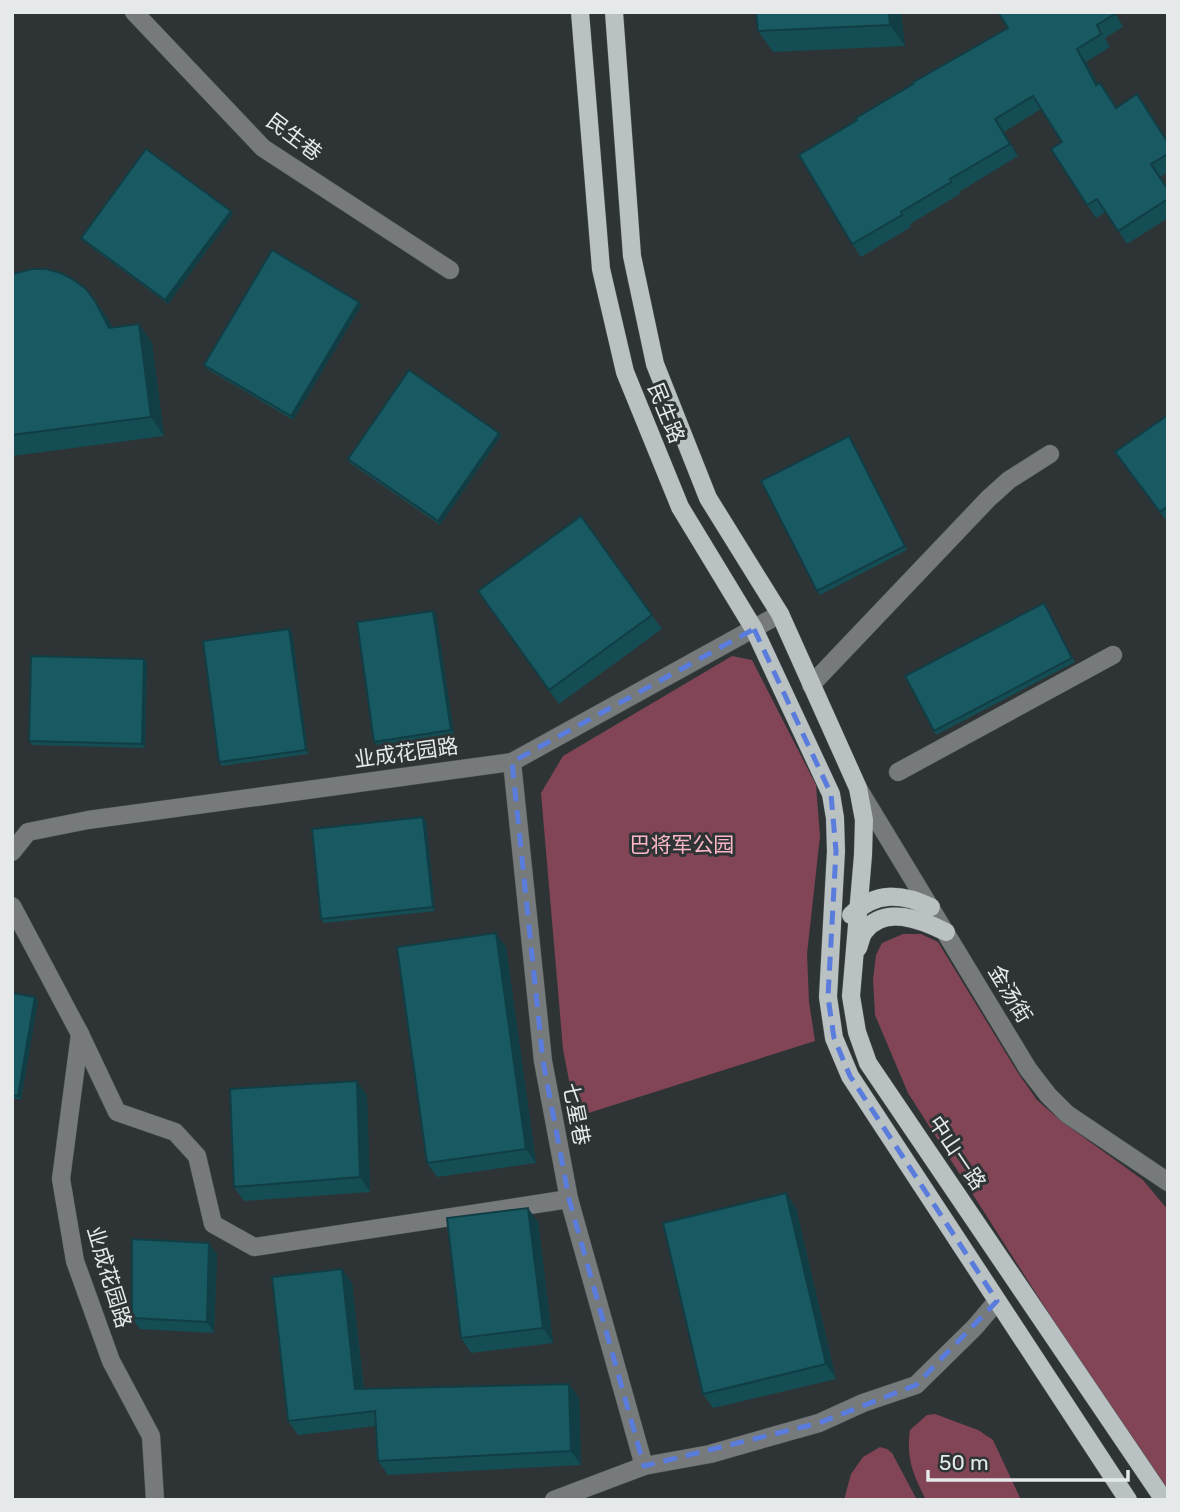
<svg xmlns="http://www.w3.org/2000/svg" width="1180" height="1512" viewBox="0 0 1180 1512" font-family="Rubik,'Noto Sans SC',sans-serif">
	<style>
		.green { fill: #824555 }
		.lines { fill: none; stroke-linecap: round; stroke-linejoin: round }
		.minor-casing { stroke: #4b5152; stroke-width: 19 }
		.major-casing { stroke: #4b5152; stroke-width: 19 }
		.minor { stroke: #777a7b; stroke-width: 18 }
		.major { stroke: #bac1c2; stroke-width: 18 }
		.wall { fill: #154d54 }
		.shaded-wall { fill: #113e45 }
		.building { fill: #185962; stroke: #113e45; stroke-width: 2 }
		.marked { fill: none; stroke: #597cdd; stroke-width: 5; stroke-dasharray: 14 9; stroke-linejoin: round }
		.labels { text-anchor: middle; stroke-width: 6; stroke-linejoin: round; paint-order: stroke }
		.street-label { font-size: 21px; fill: #e5e9e9; stroke: #2e3435 }
		.park-label { font-size: 21px; fill: #fdb8c7; stroke: #2e3435 }
	</style>
	<rect width="100%" height="100%" fill="#2e3435"/>
	<g class="green">
		<polygon points="732,656 752,660 816,785 820,836 807,954 809,1002 815,1041 576,1117 563,1049 541,793 563,756"/>
		<polygon points="903,934 921,934 938,942 1018,1073 1037,1100 1061,1121 1143,1180 1168,1210 1168,1500 908,1093 875,1015 873,980 876,955 882,943"/>
		<path d="M935,1414L978,1430L993,1440L1021,1500H926C913,1474 906,1459 910,1430L927,1415Z"/>
		<polygon points="880,1447 887,1449 892,1453 917,1500 844,1500 851,1474 863,1457"/>
	</g>
	<g class="lines">
		<g class="minor-casing">
			<g id="minor">
				<polyline points="134,12 263,148 450,270"/>
				<polyline points="811,685 988,499 1009,480 1050,454"/>
				<polyline points="512,762 543,1061 569,1199 644,1466"/>
				<polyline points="898,772 1113,655"/>
				<polyline points="859,790 1028,1069 1048,1095 1067,1114 1168,1182"/>
				<polyline points="12,852 28,832 88,820 512,762 780,614"/>
				<polyline points="12,906 80,1034 61,1179 75,1261 111,1361 151,1436 155,1500"/>
				<polyline points="80,1034 117,1112 175,1132 197,1156 213,1224 254,1247 569,1199"/>
				<polyline points="554,1500 644,1466 710,1454 819,1423 863,1403 916,1385 975,1327 997,1301"/>
			</g>
		</g>
		<g class="major-casing">
			<g id="major">
				<polyline points="580,12 601,269 625,372 680,507 754,629 831,794 835,818 836,851 828,997 834,1038 850,1076 1128,1500"/>
				<polyline points="614,12 632,256 655,364 708,498 780,614 858,788 864,820 863,855 851,996 857,1032 868,1063 1164,1500"/>
				<path d="M851,915C876,891 902,893 931,907"/>
				<path d="M858,948C860,943 861,936 864,932C884,904 922,920 946,932"/>
			</g>
		</g>
		<use href="#minor" class="minor"/>
		<use href="#major" class="major"/>
	</g>
	<g class="wall">
		<polygon points="756,12 901,12 905,46 773,52 758,31"/>
		<polygon points="998,12 1115,12 1123,27 1105,38 1110,47 1086,62 1098,84 1109,95 1116,107 1145,106 1168,141 1168,172 1160,177 1168,189 1168,218 1127,244 1106,212 1096,218 1087,205 1062,142 1041,109 1004,132 1018,156 959,192 960,194 910,224 911,227 861,257 852,244 1008,28"/>
		<polygon points="233,214 168,304 84,242 81,238"/>
		<polygon points="12,274 95,301 108,319 112,327 139,324 152,343 164,436 12,456"/>
		<polygon points="359,302 361,306 293,420 207,369 204,365"/>
		<polygon points="1168,415 1168,517 1165,519 1115,452"/>
		<polygon points="499,433 501,436 440,525 350,463 348,459"/>
		<polygon points="849,436 907,550 820,595 817,591"/>
		<polygon points="581,516 662,629 559,704 478,591"/>
		<polygon points="1046,607 1075,662 936,735 934,731"/>
		<polygon points="433,611 436,614 454,734 377,745 374,742"/>
		<polygon points="292,632 308,754 222,766 219,762"/>
		<polygon points="147,663 145,748 32,745 29,741"/>
		<polygon points="426,821 435,911 324,923 321,919"/>
		<polygon points="506,947 536,1163 437,1177 427,1163"/>
		<polygon points="12,993 35,997 38,1001 21,1100 12,1098"/>
		<polygon points="367,1095 370,1192 244,1201 234,1187"/>
		<polygon points="786,1193 796,1208 836,1379 713,1408 703,1394"/>
		<polygon points="538,1222 553,1343 471,1353 461,1338"/>
		<polygon points="217,1254 214,1333 140,1329 132,1318"/>
		<polygon points="352,1283 364,1389 569,1384 579,1398 581,1465 388,1475 378,1461 376,1426 298,1435 288,1421"/>
	</g>
	<g class="shaded-wall">
		<polygon points="889,12 901,12 905,46 890,25"/>
		<polygon points="1077,49 1086,62 1105,98 1096,85"/>
		<polygon points="995,119 1004,132 1018,156 1010,144"/>
		<polygon points="231,211 233,214 168,304 165,300"/>
		<polygon points="95,301 108,319 122,347 109,328"/>
		<polygon points="359,302 361,306 293,420 291,416"/>
		<polygon points="139,324 152,343 164,436 151,417"/>
		<polygon points="499,433 501,436 440,525 438,521"/>
		<polygon points="849,436 852,440 907,550 905,546"/>
		<polygon points="433,611 436,614 454,734 451,730"/>
		<polygon points="289,629 292,632 308,754 306,750"/>
		<polygon points="144,659 147,663 145,748 142,744"/>
		<polygon points="423,817 426,821 435,911 433,907"/>
		<polygon points="496,933 506,947 536,1163 526,1149"/>
		<polygon points="35,997 38,1001 21,1100 18,1096"/>
		<polygon points="357,1081 367,1095 370,1192 360,1177"/>
		<polygon points="786,1193 796,1208 836,1379 826,1364"/>
		<polygon points="528,1208 538,1222 553,1343 543,1328"/>
		<polygon points="209,1243 217,1254 214,1333 207,1322"/>
		<polygon points="342,1269 352,1283 365,1403 355,1389"/>
		<polygon points="569,1384 579,1398 581,1465 571,1451"/>
	</g>
	<g class="building">
		<polygon points="756,12 889,12 890,25 758,31"/>
		<polygon points="998,12 1114,12 1115,14 1097,25 1101,34 1077,49 1096,85 1100,83 1116,108 1137,94 1168,143 1168,154 1151,164 1168,190 1168,199 1118,231 1097,199 1087,205 1051,149 1062,142 1033,96 995,119 1010,144 950,179 951,182 901,212 902,215 852,244 799,155 857,120 856,118 913,84 912,83 1008,28"/>
		<polygon points="146,149 231,211 165,300 81,238"/>
		<polygon points="272,250 359,302 291,416 204,365"/>
		<polygon points="32,269 46,269 61,273 74,280 86,289 95,301 109,328 139,324 151,417 12,435 12,274"/>
		<polygon points="409,370 499,433 438,521 348,459"/>
		<polygon points="1168,415 1168,506 1160,512 1115,452"/>
		<polygon points="849,436 905,546 817,591 761,481"/>
		<polygon points="581,516 652,615 549,690 478,591"/>
		<polygon points="1044,603 1072,658 934,731 905,676"/>
		<polygon points="433,611 451,730 374,742 357,622"/>
		<polygon points="289,629 306,750 219,762 203,641"/>
		<polygon points="31,656 144,659 142,744 29,741"/>
		<polygon points="423,817 433,907 321,919 312,829"/>
		<polygon points="496,933 526,1149 427,1163 397,947"/>
		<polygon points="12,993 35,997 18,1096 12,1095"/>
		<polygon points="357,1081 360,1177 234,1187 230,1089"/>
		<polygon points="786,1193 826,1364 703,1394 663,1223"/>
		<polygon points="528,1208 543,1328 461,1338 447,1218"/>
		<polygon points="132,1239 209,1243 207,1322 132,1318"/>
		<polygon points="342,1269 355,1389 569,1384 571,1451 378,1461 375,1411 288,1421 272,1277"/>
	</g>
	<path class="marked" d="M754,629L831,794L836,851L828,997L834,1038L850,1076L997,1301L916,1385L819,1423L644,1466L569,1199L543,1061L512,762Z"/>
	<g class="labels">
		<g class="street-label">
			<text transform="translate(294 137) rotate(37)" y="7">民生巷</text>
			<text transform="translate(666 413) rotate(68)" y="7">民生路</text>
			<text transform="translate(406 753) rotate(-8)" y="7">业成花园路</text>
			<text transform="translate(1010 994) rotate(59)" y="7">金汤街</text>
			<text transform="translate(576 1114) rotate(79)" y="7">七星巷</text>
			<text transform="translate(957 1153) rotate(56)" y="7">中山一路</text>
			<text transform="translate(109 1277) rotate(73)" y="7">业成花园路</text>
		</g>
		<g class="park-label">
			<text x="682" y="852">巴将军公园</text>
		</g>
	</g>
	<rect width="1180" height="1512" fill="none" stroke="#e5e9e9" stroke-width="28"/>
	<path d="M928 1470v10h200v-10" fill="none" stroke="#e5e9e9" stroke-width="3.5"/>
	<text x="939" y="1470" font-size="21" fill="#e5e9e9" stroke="#2e3435" stroke-width="5" paint-order="stroke">50 m</text>
</svg>
